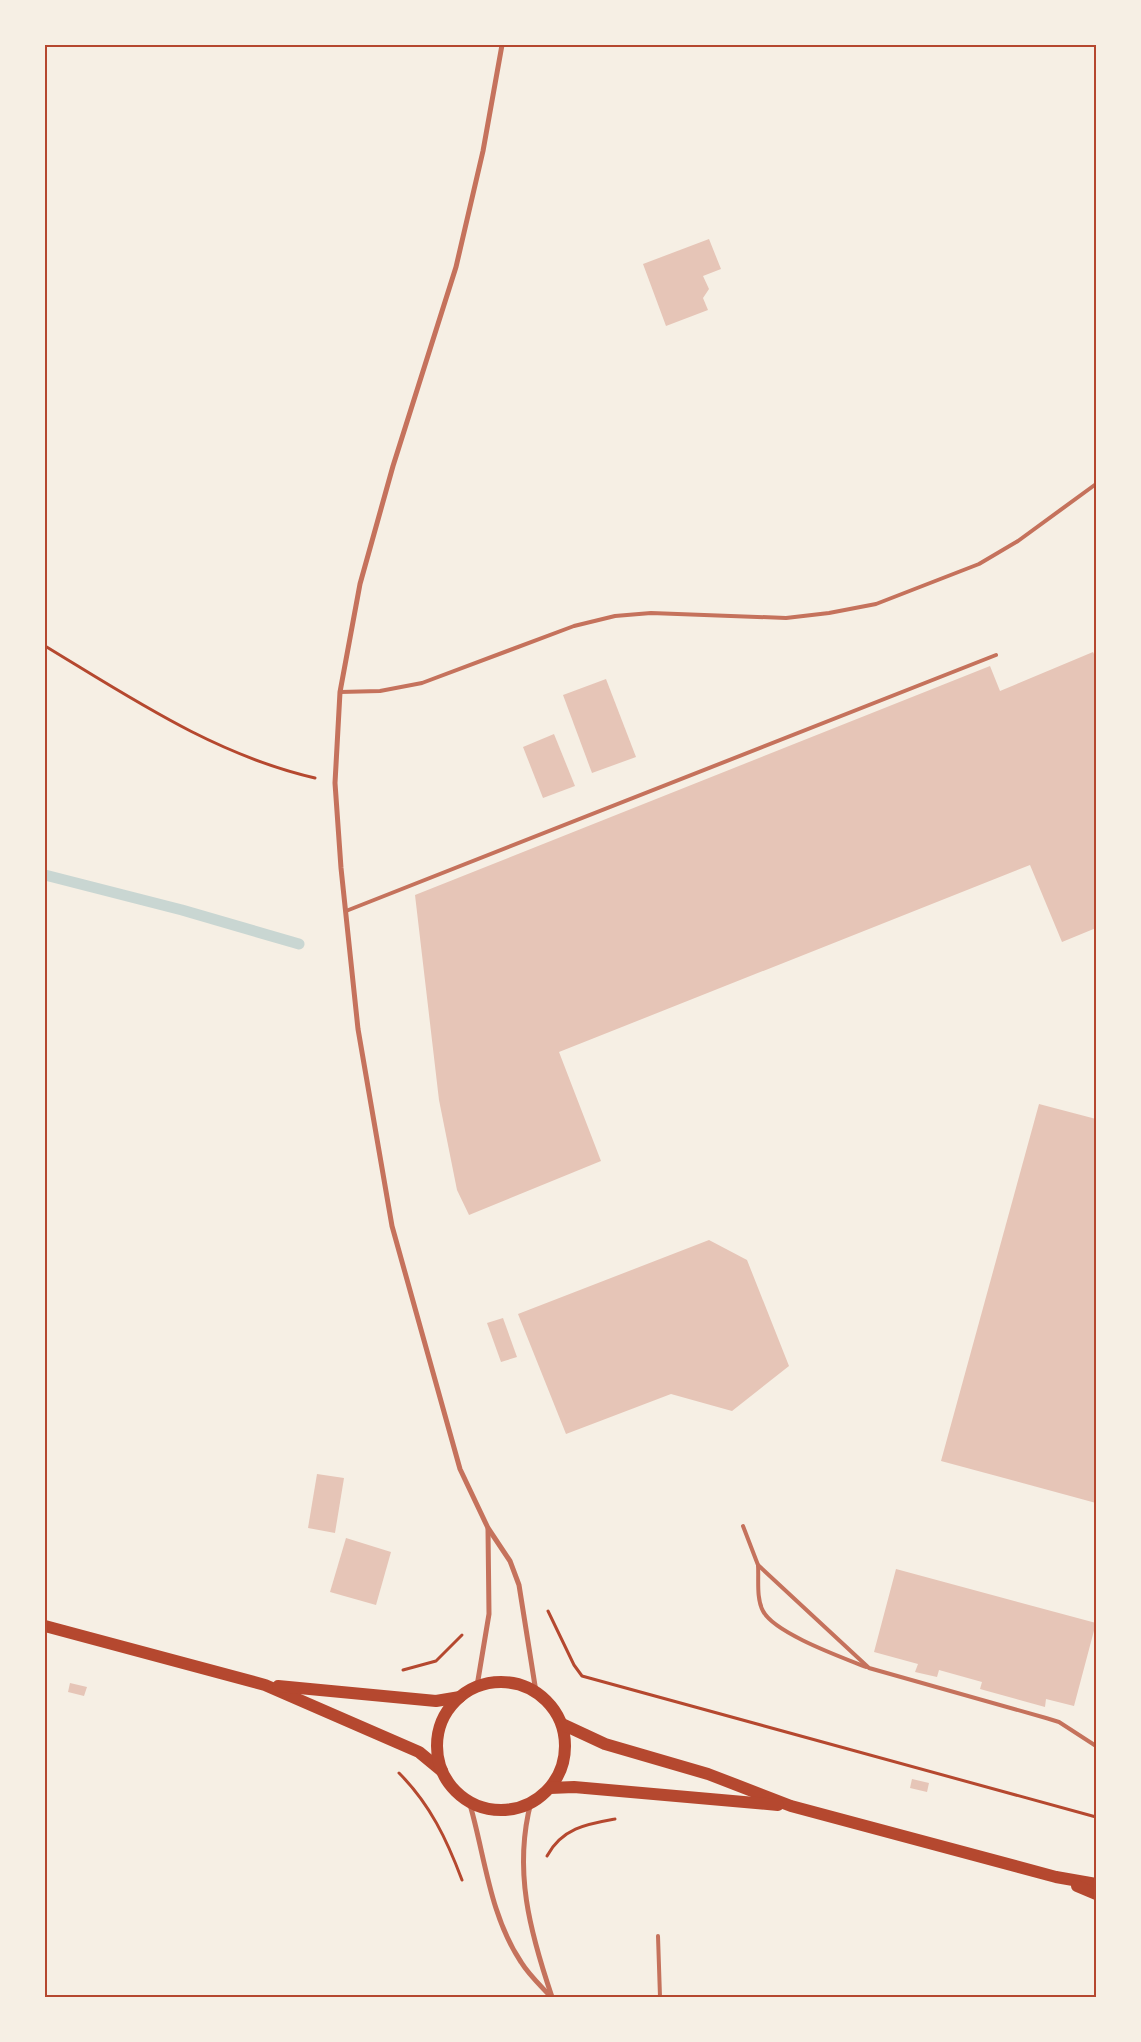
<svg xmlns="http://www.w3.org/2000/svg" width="1141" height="2042" viewBox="0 0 1141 2042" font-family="Poppins,sans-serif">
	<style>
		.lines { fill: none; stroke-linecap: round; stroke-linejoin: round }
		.stream { stroke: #c9d6d2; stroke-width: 11 }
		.building { fill: #e6c5b7 }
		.path { stroke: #b5482f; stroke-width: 3 }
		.service { stroke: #c5725c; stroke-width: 4 }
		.minor { stroke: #c5725c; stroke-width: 5 }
		.primary { stroke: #b5482f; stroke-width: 12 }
		.neatline { fill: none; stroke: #b5482f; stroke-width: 2 }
	</style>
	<rect width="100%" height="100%" fill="#f6efe4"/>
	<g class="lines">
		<polyline class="stream" points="45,875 182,910 299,944"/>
	</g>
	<g class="building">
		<polygon points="709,239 721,269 703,276 709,289 703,298 708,310 666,326 643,264"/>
		<polygon points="1093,652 1096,658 1096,928 1062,942 1030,865 559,1052 601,1161 469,1215 457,1190 439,1100 415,895 990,666 1000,691"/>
		<polygon points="606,679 636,757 592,773 563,695"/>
		<polygon points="554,734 575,786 543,798 523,747"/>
		<polygon points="1039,1104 1096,1119 1096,1503 941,1461"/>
		<polygon points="709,1240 747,1260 789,1366 732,1411 671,1394 566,1434 518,1314"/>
		<polygon points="503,1318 517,1357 501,1362 487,1323"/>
		<polygon points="317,1474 344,1478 335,1533 308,1528"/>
		<polygon points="346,1538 391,1552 376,1605 330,1592"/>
		<polygon points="896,1569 1096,1623 1074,1706 1046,1699 1045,1707 980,1689 982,1682 939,1670 937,1677 915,1672 918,1664 874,1652"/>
		<polygon points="70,1683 87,1687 84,1696 68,1692"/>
		<polygon points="912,1779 929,1783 927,1792 910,1788"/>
	</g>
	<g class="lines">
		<g class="path">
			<path d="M45,646C131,698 215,755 315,778"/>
			<polyline points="548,1611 574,1665 582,1676 1096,1817"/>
			<polyline points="403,1670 436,1661 462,1635"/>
			<path d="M399,1773C430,1804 447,1840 462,1880"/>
			<path d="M547,1856C562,1828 587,1824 615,1819"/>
		</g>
		<g class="service">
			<polyline points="340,692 380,691 422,683 574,626 615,616 651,613 786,618 829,613 876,604 979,564 1018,541 1096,484"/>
			<polyline points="346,911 996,655"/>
			<polyline points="743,1526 758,1565 869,1668 1046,1718 1059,1722 1096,1746"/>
			<path d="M758,1565C759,1579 756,1598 763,1611C774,1633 841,1657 866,1667"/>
			<polyline points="658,1936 660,1997"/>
		</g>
		<g class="minor">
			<polyline points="502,45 483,151 456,267 393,466 360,584 340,692 335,783 341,868 358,1029 392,1226 460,1469 488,1528 510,1561 519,1585 536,1692"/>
			<polyline points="477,1686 489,1614 488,1529"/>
			<path d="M469,1801C485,1855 489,1914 521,1962C529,1975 541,1986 551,1997"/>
			<path d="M531,1802C513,1870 530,1932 552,1997"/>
		</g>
		<g class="primary">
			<polyline points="45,1626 265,1685 419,1752 442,1771"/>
			<circle cx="501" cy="1746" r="64"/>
			<polyline points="278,1686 436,1701 460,1697"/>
			<polyline points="562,1724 605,1744 708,1774 791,1806 1056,1877 1096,1884"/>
			<polyline points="550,1788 574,1787 778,1805"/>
			<polyline points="1077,1886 1096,1894"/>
		</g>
	</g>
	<rect width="1141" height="2042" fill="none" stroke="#f6efe4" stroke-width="92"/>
	<rect x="46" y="46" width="1049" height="1950" class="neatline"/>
</svg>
